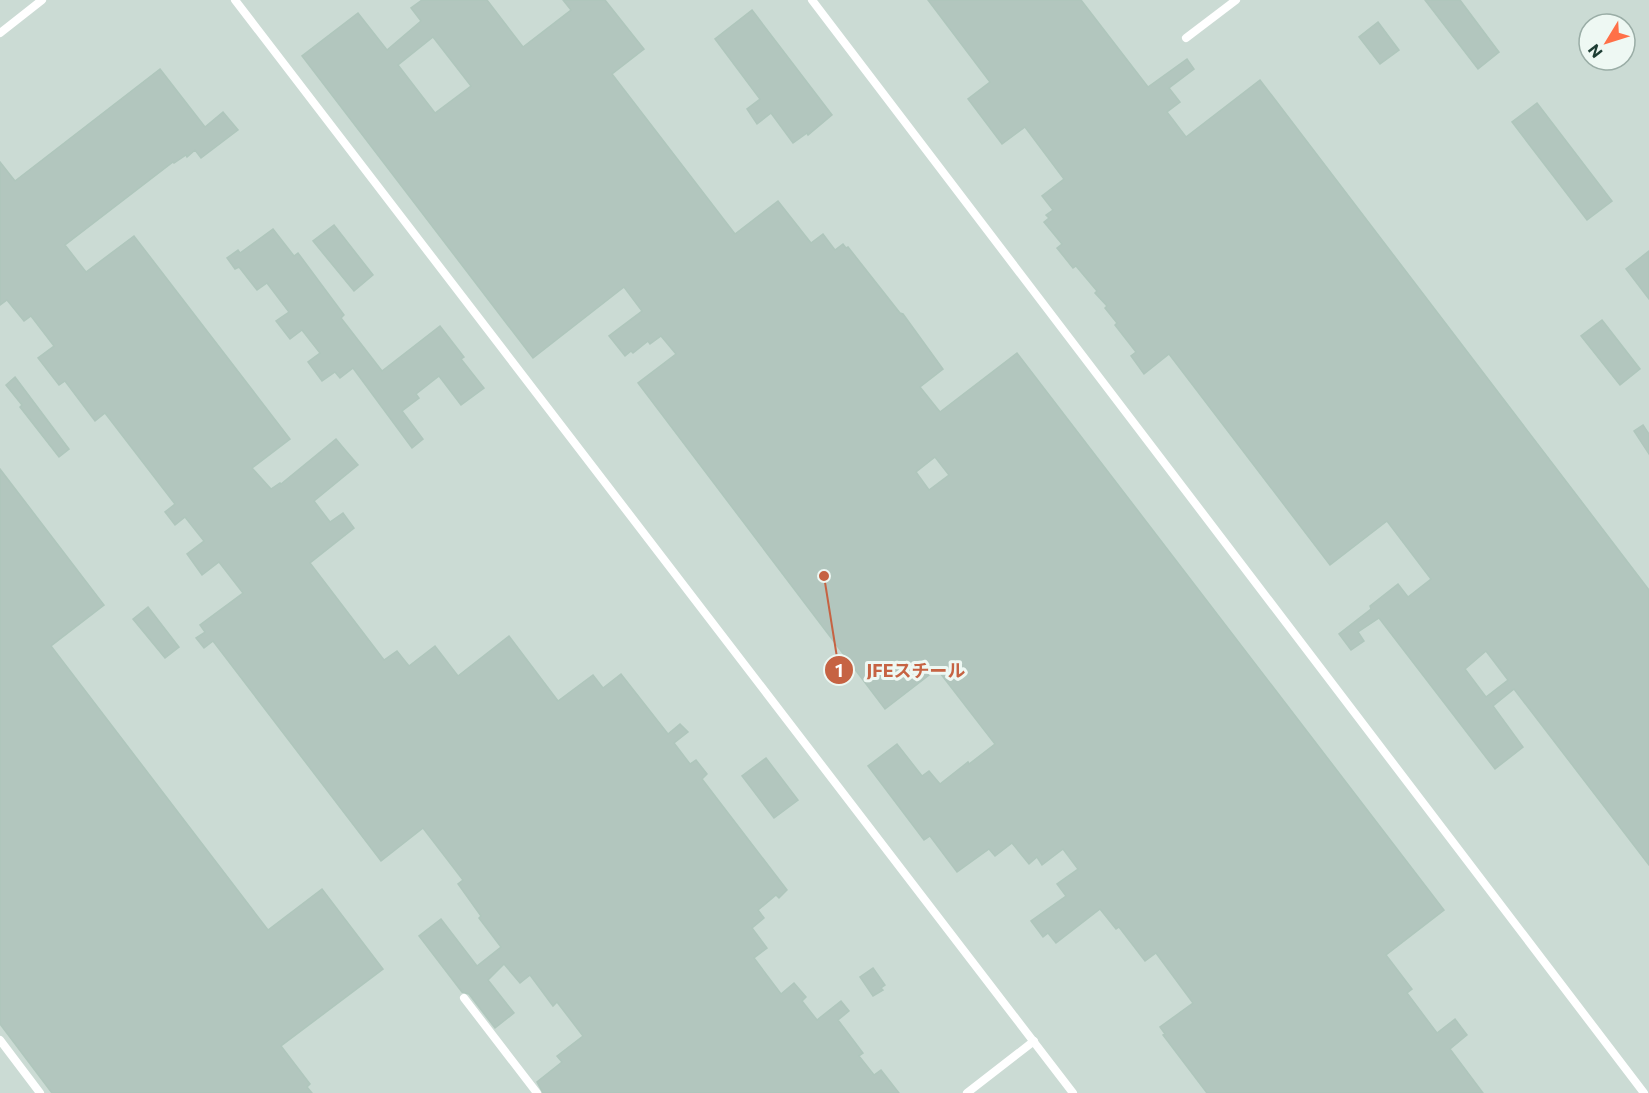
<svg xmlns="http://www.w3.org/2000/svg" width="1649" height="1093" viewBox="0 0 1649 1093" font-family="Commissioner,'Noto Sans JP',sans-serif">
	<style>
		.built { fill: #cbdbd4; fill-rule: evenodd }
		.building { fill: #b2c6be; stroke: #afc6bc; stroke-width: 1.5; fill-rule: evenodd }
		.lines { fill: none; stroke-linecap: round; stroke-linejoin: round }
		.service { stroke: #fff; stroke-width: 8 }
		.leader { fill: none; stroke: #c66343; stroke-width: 2 }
		.callout-dot { fill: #c66343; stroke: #eef8f3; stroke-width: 2 }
		.mark-label { font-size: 18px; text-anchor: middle; font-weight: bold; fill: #fff }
		.callout-label { font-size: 18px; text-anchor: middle; font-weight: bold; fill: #c66343; stroke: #eef8f3; stroke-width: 6; stroke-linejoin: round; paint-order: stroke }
	</style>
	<rect width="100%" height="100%" fill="#ddebe5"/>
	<path class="built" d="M0,0H1649V1093H0ZM1589,24H1625V60H1589Z"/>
	<g class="building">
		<path d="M422,0H487L523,47L571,10L563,0H605L644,49L612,74L735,234L778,201L811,243L823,234L835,250L843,244L846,248L848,247L900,313L903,314L943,369L920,387L940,412L1017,353L1444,910L1386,955L1412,989L1407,993L1437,1033L1455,1019L1467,1035L1450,1049L1483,1093H1207L1163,1035L1165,1034L1160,1027L1193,1003L1156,953L1145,961L1119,927L1116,929L1100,909L1056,943L1048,933L1043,937L1031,921L1066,896L1057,884L1078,869L1063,849L1042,865L1037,857L1029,864L1012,843L995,856L989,849L957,872L930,836L924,840L868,766L897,744L922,776L929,771L940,784L968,762L969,764L995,744L937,669L885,709L638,383L676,354L661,336L650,344L648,341L633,353L631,351L625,356L609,336L642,311L624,287L533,358L302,56L358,13L387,50L421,21L411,8ZM433,37L471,86L435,113L398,65ZM935,457L949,475L929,490L916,472Z"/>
		<path d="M928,0H1081L1148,87L1187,59L1194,69L1169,88L1180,102L1167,112L1186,137L1260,80L1649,590V865L1514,689L1493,706L1523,747L1495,769L1379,618L1358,632L1364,641L1351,650L1339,634L1371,609L1370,606L1398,584L1408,597L1431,579L1387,521L1330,565L1169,354L1144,374L1131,356L1136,352L1115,325L1117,323L1105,308L1107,306L1095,293L1097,291L1076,266L1073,268L1057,248L1062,244L1044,222L1049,218L1046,215L1053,210L1042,196L1064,179L1025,127L1002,144L968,99L990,82ZM1486,651L1508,680L1486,697L1465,669Z"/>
		<polygon points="1425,0 1460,0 1499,52 1478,69"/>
		<polygon points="752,10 832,115 808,135 807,133 793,143 771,113 757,124 747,109 760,99 715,39"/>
		<polygon points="1378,22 1399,50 1380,64 1359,37"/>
		<polygon points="160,69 205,127 223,112 238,130 201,158 195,150 187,157 186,155 174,163 173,162 65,245 86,272 134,236 290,439 252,468 271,489 280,483 281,484 336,439 346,451 358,465 314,501 330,522 343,513 354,528 310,563 384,660 397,651 409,666 435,646 458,676 509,636 558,701 593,675 603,688 621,674 668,734 680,724 688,732 674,743 690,764 696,760 707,774 702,779 787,890 779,898 776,895 758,910 764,918 752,928 767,948 754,958 781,994 794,983 806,997 802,1001 817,1020 841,1001 849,1011 838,1020 863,1053 859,1056 874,1075 881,1070 899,1093 543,1093 537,1082 562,1062 557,1056 583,1036 557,1002 553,1006 530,975 520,983 504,964 488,980 514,1013 495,1028 469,994 462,992 419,936 441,919 477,966 501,947 479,918 481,916 458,884 463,880 423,828 381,861 213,641 204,648 196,638 205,632 200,625 243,593 219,562 202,575 187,554 204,541 185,517 175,525 165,512 175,504 105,413 95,421 65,381 59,385 38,358 54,346 31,316 24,321 7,300 0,305 0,162 15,181"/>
		<polygon points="1537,103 1612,201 1587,220 1512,122"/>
		<polygon points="334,225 373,275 354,291 313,241"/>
		<polygon points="273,229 294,256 298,253 344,315 341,318 382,371 440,326 464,357 461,359 484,388 461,405 439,376 416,394 419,398 402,411 423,439 412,448 353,368 340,378 335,372 322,381 308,362 320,353 302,330 290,339 276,321 289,312 267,283 257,290 239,267 235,269 227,258 238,250 240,253"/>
		<polygon points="1649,251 1649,299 1626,269"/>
		<polygon points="1602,320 1640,369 1620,385 1581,336"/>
		<polygon points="15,377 69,449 59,457 20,407 22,405 6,385"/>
		<polygon points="1643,425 1649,434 1649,454 1634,431"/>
		<polygon points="0,469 104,605 51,646 268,930 322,889 383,969 281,1046 310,1084 307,1087 312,1093 52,1093 0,1024"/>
		<polygon points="148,607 179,647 165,658 133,619"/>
		<polygon points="766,758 798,800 774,818 742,776"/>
		<polygon points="873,968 885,985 881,988 883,990 873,996 860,977"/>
	</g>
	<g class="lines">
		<g class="service">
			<polyline points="235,0 1073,1093"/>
			<polyline points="812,0 1644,1093"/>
			<polyline points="0,33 42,0"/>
			<polyline points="1186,38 1236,0"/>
			<polyline points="464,998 537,1093"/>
			<polyline points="0,1040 40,1093"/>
			<polyline points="967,1093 1034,1041"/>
		</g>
	</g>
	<path class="leader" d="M824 576L839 670"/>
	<g class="callout-dot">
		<circle cx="824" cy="576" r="6"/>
		<circle cx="839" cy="670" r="15"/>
	</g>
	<g class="mark-label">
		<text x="839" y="677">1</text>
	</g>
	<g class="callout-label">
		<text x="916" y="677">JFEスチール</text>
	</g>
	<g transform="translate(1607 42) rotate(232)"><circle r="28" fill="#eef8f3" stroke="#9aada6" stroke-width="1.5"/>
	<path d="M0-4.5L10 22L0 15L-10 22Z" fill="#ff7048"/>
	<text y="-9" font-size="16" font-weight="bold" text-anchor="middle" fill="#1d3d33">N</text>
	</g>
</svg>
